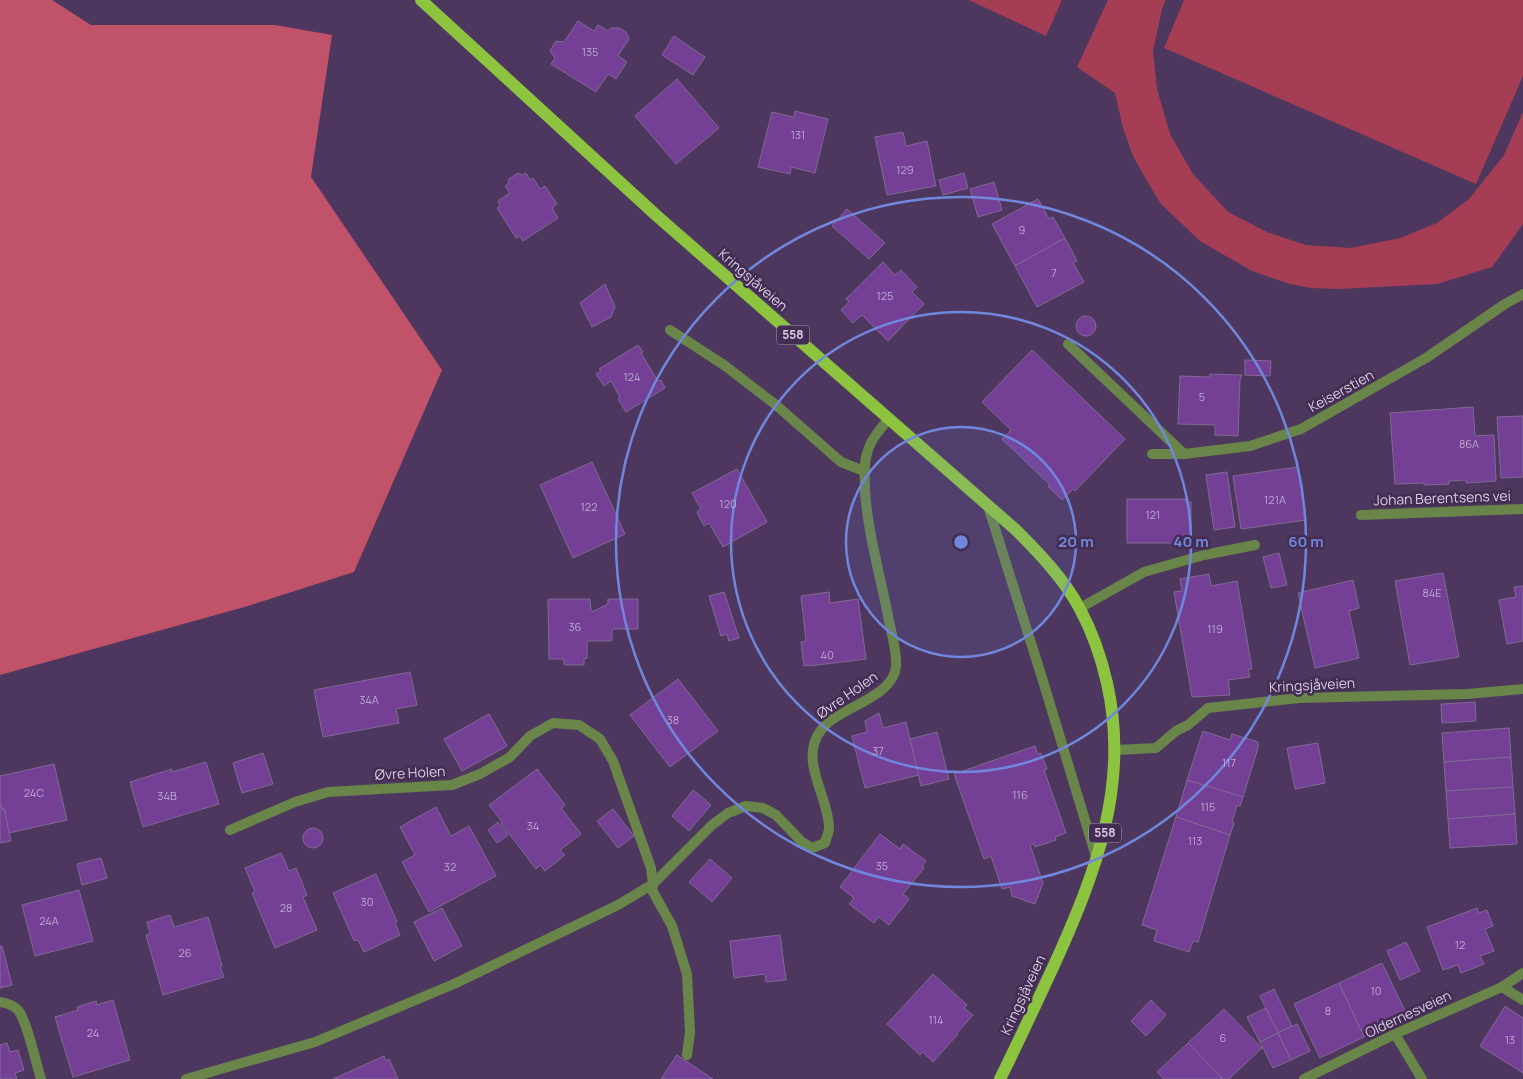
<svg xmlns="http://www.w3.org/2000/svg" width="1523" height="1079" viewBox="0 0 1523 1079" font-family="Manrope,sans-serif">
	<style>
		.green { fill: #a53d55 }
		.forest { fill: #c05269 }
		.building { fill: #734096; stroke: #816994 }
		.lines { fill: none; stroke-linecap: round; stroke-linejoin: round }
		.lane { stroke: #698549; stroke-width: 10 }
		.street { stroke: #698549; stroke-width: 10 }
		.primary { stroke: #8cc43f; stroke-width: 12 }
		.ring { fill: none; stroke: #7187dd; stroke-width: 2.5 }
		.labels { text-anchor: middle; stroke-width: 5; stroke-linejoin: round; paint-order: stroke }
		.number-label { font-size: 11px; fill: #bfa9d0 }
		.shield { fill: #432d53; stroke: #ab9cb8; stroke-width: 1 }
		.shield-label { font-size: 12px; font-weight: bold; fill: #d8cce3 }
		.street-label { font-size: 14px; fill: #d8cce3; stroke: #432d53 }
		.centre { fill: #7187dd; stroke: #432d53; stroke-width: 2.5 }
		.ring-label { font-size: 15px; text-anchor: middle; font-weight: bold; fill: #7187dd; stroke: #432d53; stroke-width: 5; stroke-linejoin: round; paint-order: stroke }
	</style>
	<rect width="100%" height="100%" fill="#4d375e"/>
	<g class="green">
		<polygon points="969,0 1062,0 1046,36"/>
		<polygon points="1108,0 1166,0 1162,9 1153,51 1157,89 1170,134 1193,174 1228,212 1267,232 1306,245 1351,248 1400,238 1437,223 1469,199 1504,155 1523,112 1523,224 1492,267 1437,284 1339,289 1311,288 1290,284 1252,271 1200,241 1161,204 1147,181 1133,156 1123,128 1115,93 1077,67"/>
		<polygon points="1184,0 1523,0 1523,76 1476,184 1164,48"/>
	</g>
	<polygon class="forest" points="0,0 52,0 91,25 275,25 332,35 311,177 442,370 354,572 248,606 0,675"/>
	<g class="building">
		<polygon points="578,21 594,31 598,25 608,31 611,28 619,28 626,32 629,39 618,56 627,62 616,79 608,74 596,92 551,64 555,58 550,51 556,41 564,42"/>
		<polygon points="674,36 705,57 693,75 662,55"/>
		<polygon points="677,79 719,128 676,164 635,116"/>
		<polygon points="795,111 828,119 815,173 791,167 790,174 758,167 772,112 794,117"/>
		<polygon points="903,132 906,146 927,141 936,186 887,195 875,137"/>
		<polygon points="518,173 522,175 526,173 530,180 533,178 540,189 545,186 557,204 552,208 558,218 523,241 520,236 516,238 497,208 500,206 498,201 510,193 505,186 508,184 509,179"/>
		<polygon points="964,173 968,188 943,195 939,180"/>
		<polygon points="994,182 1002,210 978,217 970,189"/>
		<polygon points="1038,199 1049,219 1053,217 1065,238 1015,266 992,224"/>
		<polygon points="847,209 885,243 869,259 832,226"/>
		<polygon points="1065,238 1077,261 1073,263 1084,282 1037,307 1015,266"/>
		<polygon points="883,262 895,275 901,270 917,287 912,292 924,304 888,341 862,315 853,323 841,310 849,302 846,299"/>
		<polygon points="605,284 615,307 611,317 592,327 580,303"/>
		<circle cx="1086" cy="326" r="10"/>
		<polygon points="638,345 643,352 641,353 658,381 661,380 665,388 626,412 618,399 620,397 611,381 604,386 596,374 601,371 599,369"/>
		<polygon points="1032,350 1125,439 1075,491 1073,489 1062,500 1048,486 1050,485 1002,439 1011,430 982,402"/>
		<polygon points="1245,360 1271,361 1270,376 1245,375"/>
		<polygon points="1210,374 1242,375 1240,379 1238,436 1215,435 1215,425 1178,424 1180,376 1210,377"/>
		<polygon points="1473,407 1475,436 1494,435 1496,481 1466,483 1466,480 1449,481 1449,484 1424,485 1424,483 1395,484 1390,413"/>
		<polygon points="1523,416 1523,477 1501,478 1497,417"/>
		<polygon points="592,462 625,534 573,558 540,485"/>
		<polygon points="1298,467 1306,520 1241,529 1233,476"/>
		<polygon points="737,469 767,522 723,547 709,523 704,526 697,512 701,509 692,493"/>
		<polygon points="1227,472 1235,527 1214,530 1206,475"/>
		<polygon points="1127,499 1186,499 1186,502 1191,502 1191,539 1186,539 1186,543 1127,543"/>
		<polygon points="1279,553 1287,585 1271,588 1263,557"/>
		<polygon points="1443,573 1459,657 1410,665 1395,581"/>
		<polygon points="1209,574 1211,586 1237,581 1252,669 1248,669 1250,677 1228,680 1230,695 1192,697 1174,592 1182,591 1180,579"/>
		<polygon points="1353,580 1359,608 1349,611 1359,658 1315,668 1298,593"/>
		<polygon points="1523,586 1523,641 1507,644 1499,600 1516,597 1514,587"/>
		<polygon points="724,592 739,638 729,641 727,634 721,636 709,596"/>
		<polygon points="829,592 830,603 858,599 866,659 809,666 809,665 804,666 801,642 806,641 801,596"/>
		<polygon points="548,599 590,599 591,611 594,611 608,604 608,599 638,599 638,629 612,629 612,641 587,641 587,658 584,659 584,665 564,665 564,659 549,659"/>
		<polygon points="410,672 417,705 396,709 399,723 323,737 314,690"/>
		<polygon points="678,679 718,731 670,767 630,715"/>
		<polygon points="1475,702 1476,721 1442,723 1441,704"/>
		<polygon points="879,713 883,728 906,722 919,775 865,788 852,736 867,732 865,721"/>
		<polygon points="489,714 507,746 462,771 444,739"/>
		<polygon points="1509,728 1511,757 1444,762 1442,733"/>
		<polygon points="1203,731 1230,740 1232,734 1258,742 1258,748 1243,797 1187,780"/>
		<polygon points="937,732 949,779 921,786 910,739"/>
		<polygon points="1318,743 1325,783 1295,789 1287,748"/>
		<polygon points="1035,746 1038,754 1041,753 1047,769 1044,770 1066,833 1055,837 1056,840 1035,847 1034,844 1030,845 1043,883 1035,904 1012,896 1010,887 1002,889 991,856 984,859 954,774"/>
		<polygon points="263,753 273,784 242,793 233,763"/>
		<polygon points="1511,757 1513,787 1446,791 1444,762"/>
		<polygon points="206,762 219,804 143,827 130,782 172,769 172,772"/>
		<polygon points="54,764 67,820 9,833 5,813 4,809 2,809 0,803 0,776"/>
		<polygon points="537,769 565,805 561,808 581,834 560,850 565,855 545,871 540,865 536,869 501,823 502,822 489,805"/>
		<polygon points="1187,780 1243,797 1240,806 1237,805 1232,822 1234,823 1230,835 1176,817"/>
		<polygon points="1513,787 1515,814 1448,819 1446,791"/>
		<polygon points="693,790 711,805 689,831 672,816"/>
		<polygon points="0,803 2,809 4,809 5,813 11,841 0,843"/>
		<polygon points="436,807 451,836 469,826 496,876 429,912 402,862 415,855 400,827"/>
		<polygon points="613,809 634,836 618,848 597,821"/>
		<polygon points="1515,814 1517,844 1450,848 1448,819"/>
		<polygon points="1176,817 1230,835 1198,942 1193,941 1189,952 1154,941 1157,930 1142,925"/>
		<polygon points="498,822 508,835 497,843 488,830"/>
		<circle cx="313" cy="838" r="10"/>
		<polygon points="880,834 900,849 903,844 926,861 922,866 924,868 903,894 909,899 889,925 879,917 874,923 849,904 854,898 840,887"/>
		<polygon points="281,853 289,871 296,868 307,895 303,897 317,930 275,948 252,893 255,892 245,868"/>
		<polygon points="101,858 107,878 82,885 77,864"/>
		<polygon points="710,859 732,878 712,902 689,882"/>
		<polygon points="376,874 397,922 395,923 400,935 364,952 358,940 354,941 333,893"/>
		<polygon points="79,890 93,941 35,956 22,905"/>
		<polygon points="442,908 462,946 434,961 414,922"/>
		<polygon points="1477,908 1479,913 1487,910 1493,926 1485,929 1494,951 1480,956 1484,964 1461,973 1458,965 1443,970 1427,927"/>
		<polygon points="170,915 174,927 208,917 222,966 220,967 224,977 163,995 146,935 150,934 147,922"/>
		<polygon points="780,935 786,980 766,982 765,974 734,978 730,941"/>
		<polygon points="1406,942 1420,971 1400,980 1387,951"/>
		<polygon points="0,946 2,946 12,985 0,988"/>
		<polygon points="1382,963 1408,1017 1364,1037 1339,983"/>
		<polygon points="933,974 967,1005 964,1008 973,1015 957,1033 958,1034 933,1062 923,1052 920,1055 887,1024"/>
		<polygon points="1339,983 1364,1037 1320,1058 1294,1004"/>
		<polygon points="1274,989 1292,1026 1278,1033 1260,996"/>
		<polygon points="113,1000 130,1060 73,1077 55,1017 78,1010 77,1007 96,1001 97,1005"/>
		<polygon points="1151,1000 1166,1015 1146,1036 1131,1021"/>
		<polygon points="1505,1006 1523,1018 1523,1073 1480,1046"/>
		<polygon points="1266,1008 1278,1033 1260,1042 1247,1017"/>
		<polygon points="1224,1009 1262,1048 1229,1079 1223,1079 1188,1043"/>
		<polygon points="1297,1024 1310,1051 1291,1060 1278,1033"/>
		<polygon points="1278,1033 1291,1060 1273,1068 1260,1042"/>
		<polygon points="7,1043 10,1052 18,1050 24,1070 15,1073 17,1079 0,1079 0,1045"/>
		<polygon points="1188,1043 1223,1079 1164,1079 1157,1072"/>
		<polygon points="677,1055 713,1079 661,1079"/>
		<polygon points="384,1056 386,1061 389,1059 398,1079 333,1079"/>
	</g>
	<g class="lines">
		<g class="lane">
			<polyline points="670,330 724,365 776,405 841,462 864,471"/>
			<polyline points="1068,344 1184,454"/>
			<polyline points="988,506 1043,681 1097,860"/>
			<polyline points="1080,608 1144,572 1204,555 1255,545"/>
			<polyline points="653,884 652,890 672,926 687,974 690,1032 687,1055"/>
		</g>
		<g class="street">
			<polyline points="1152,454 1184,454 1250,446 1301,429 1426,358 1505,304 1523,294"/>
			<polyline points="1361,515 1523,509"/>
			<polyline points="1115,750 1156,748 1176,731 1188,725 1208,708 1299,698 1467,694 1523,689"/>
			<polyline points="230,830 295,802 328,792 452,785 480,774 510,757 530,736 553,723 579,725 600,739 613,761 651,868 653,884"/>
			<polyline points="1502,987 1523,1000"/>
			<path d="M0,1002C6,1003 13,1005 18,1010C27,1021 36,1063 41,1079"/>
			<polyline points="1395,1034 1422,1079"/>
			<path d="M186,1079L315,1042L454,984L618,905L653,884L712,825L728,813L746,806L763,808L776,815L802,842L812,848L825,843C826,838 829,833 829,828C829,796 798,761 821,730C838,707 894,698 896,666C897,652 892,635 889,621C881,578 868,535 865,491C865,478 863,463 868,450C872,438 881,428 889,419"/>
			<polyline points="1304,1079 1395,1034 1502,987 1523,973"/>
		</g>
		<path class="primary" d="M421,0L657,216L1016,530C1040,554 1064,579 1080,609C1093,633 1101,657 1107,683C1130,784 1096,872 1055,963C1037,1002 1019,1041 1000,1079"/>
	</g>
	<circle cx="961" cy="542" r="115" fill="#7187dd" fill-opacity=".12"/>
	<g class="ring">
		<circle cx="961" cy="542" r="115"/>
		<circle cx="961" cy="542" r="230"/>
		<circle cx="961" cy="542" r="345"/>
	</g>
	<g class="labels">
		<g class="number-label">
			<text x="590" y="56">135</text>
			<text x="798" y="139">131</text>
			<text x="905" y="174">129</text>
			<text x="1022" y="234">9</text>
			<text x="1054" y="277">7</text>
			<text x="885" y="300">125</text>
			<text x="632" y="381">124</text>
			<text x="1202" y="401">5</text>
			<text x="1469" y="448">86A</text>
			<text x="1275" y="504">121A</text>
			<text x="728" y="508">120</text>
			<text x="589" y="511">122</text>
			<text x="1153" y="519">121</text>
			<text x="1432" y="597">84E</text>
			<text x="575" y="631">36</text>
			<text x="1215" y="633">119</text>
			<text x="827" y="659">40</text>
			<text x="369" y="704">34A</text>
			<text x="673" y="724">38</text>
			<text x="878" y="755">37</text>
			<text x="1229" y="767">117</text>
			<text x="34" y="797">24C</text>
			<text x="1020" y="799">116</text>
			<text x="167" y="800">34B</text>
			<text x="1208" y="811">115</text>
			<text x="533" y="830">34</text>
			<text x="1195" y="845">113</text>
			<text x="882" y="870">35</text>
			<text x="450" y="871">32</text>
			<text x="367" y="906">30</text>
			<text x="286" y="912">28</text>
			<text x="49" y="925">24A</text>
			<text x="1460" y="949">12</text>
			<text x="185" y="957">26</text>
			<text x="1376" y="995">10</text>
			<text x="1328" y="1015">8</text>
			<text x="936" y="1024">114</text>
			<text x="93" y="1037">24</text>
			<text x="1223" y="1042">6</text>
			<text x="1510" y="1044">13</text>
		</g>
		<g class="shield">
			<rect x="777" y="325.5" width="32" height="19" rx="4"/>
			<rect x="1089" y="823.5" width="32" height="19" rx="4"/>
		</g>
		<g class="shield-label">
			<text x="793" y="339">558</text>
			<text x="1105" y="837">558</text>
		</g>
		<g class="street-label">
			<text transform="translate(753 280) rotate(41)" y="5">Kringsjåveien</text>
			<text transform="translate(1341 391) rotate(-29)" y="5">Keiserstien</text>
			<text transform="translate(1442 498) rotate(-2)" y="5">Johan Berentsens vei</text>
			<text transform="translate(1312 685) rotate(-3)" y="5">Kringsjåveien</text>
			<text transform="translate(847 695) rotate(-35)" y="5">Øvre Holen</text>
			<text transform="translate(410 773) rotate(-3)" y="5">Øvre Holen</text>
			<text transform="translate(1023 995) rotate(-65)" y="5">Kringsjåveien</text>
			<text transform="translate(1408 1014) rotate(-25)" y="5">Oldernesveien</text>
		</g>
	</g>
	<circle cx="961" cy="542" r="8" class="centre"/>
	<g class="ring-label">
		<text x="1076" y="547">20 m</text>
		<text x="1191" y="547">40 m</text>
		<text x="1306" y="547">60 m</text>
	</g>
</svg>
